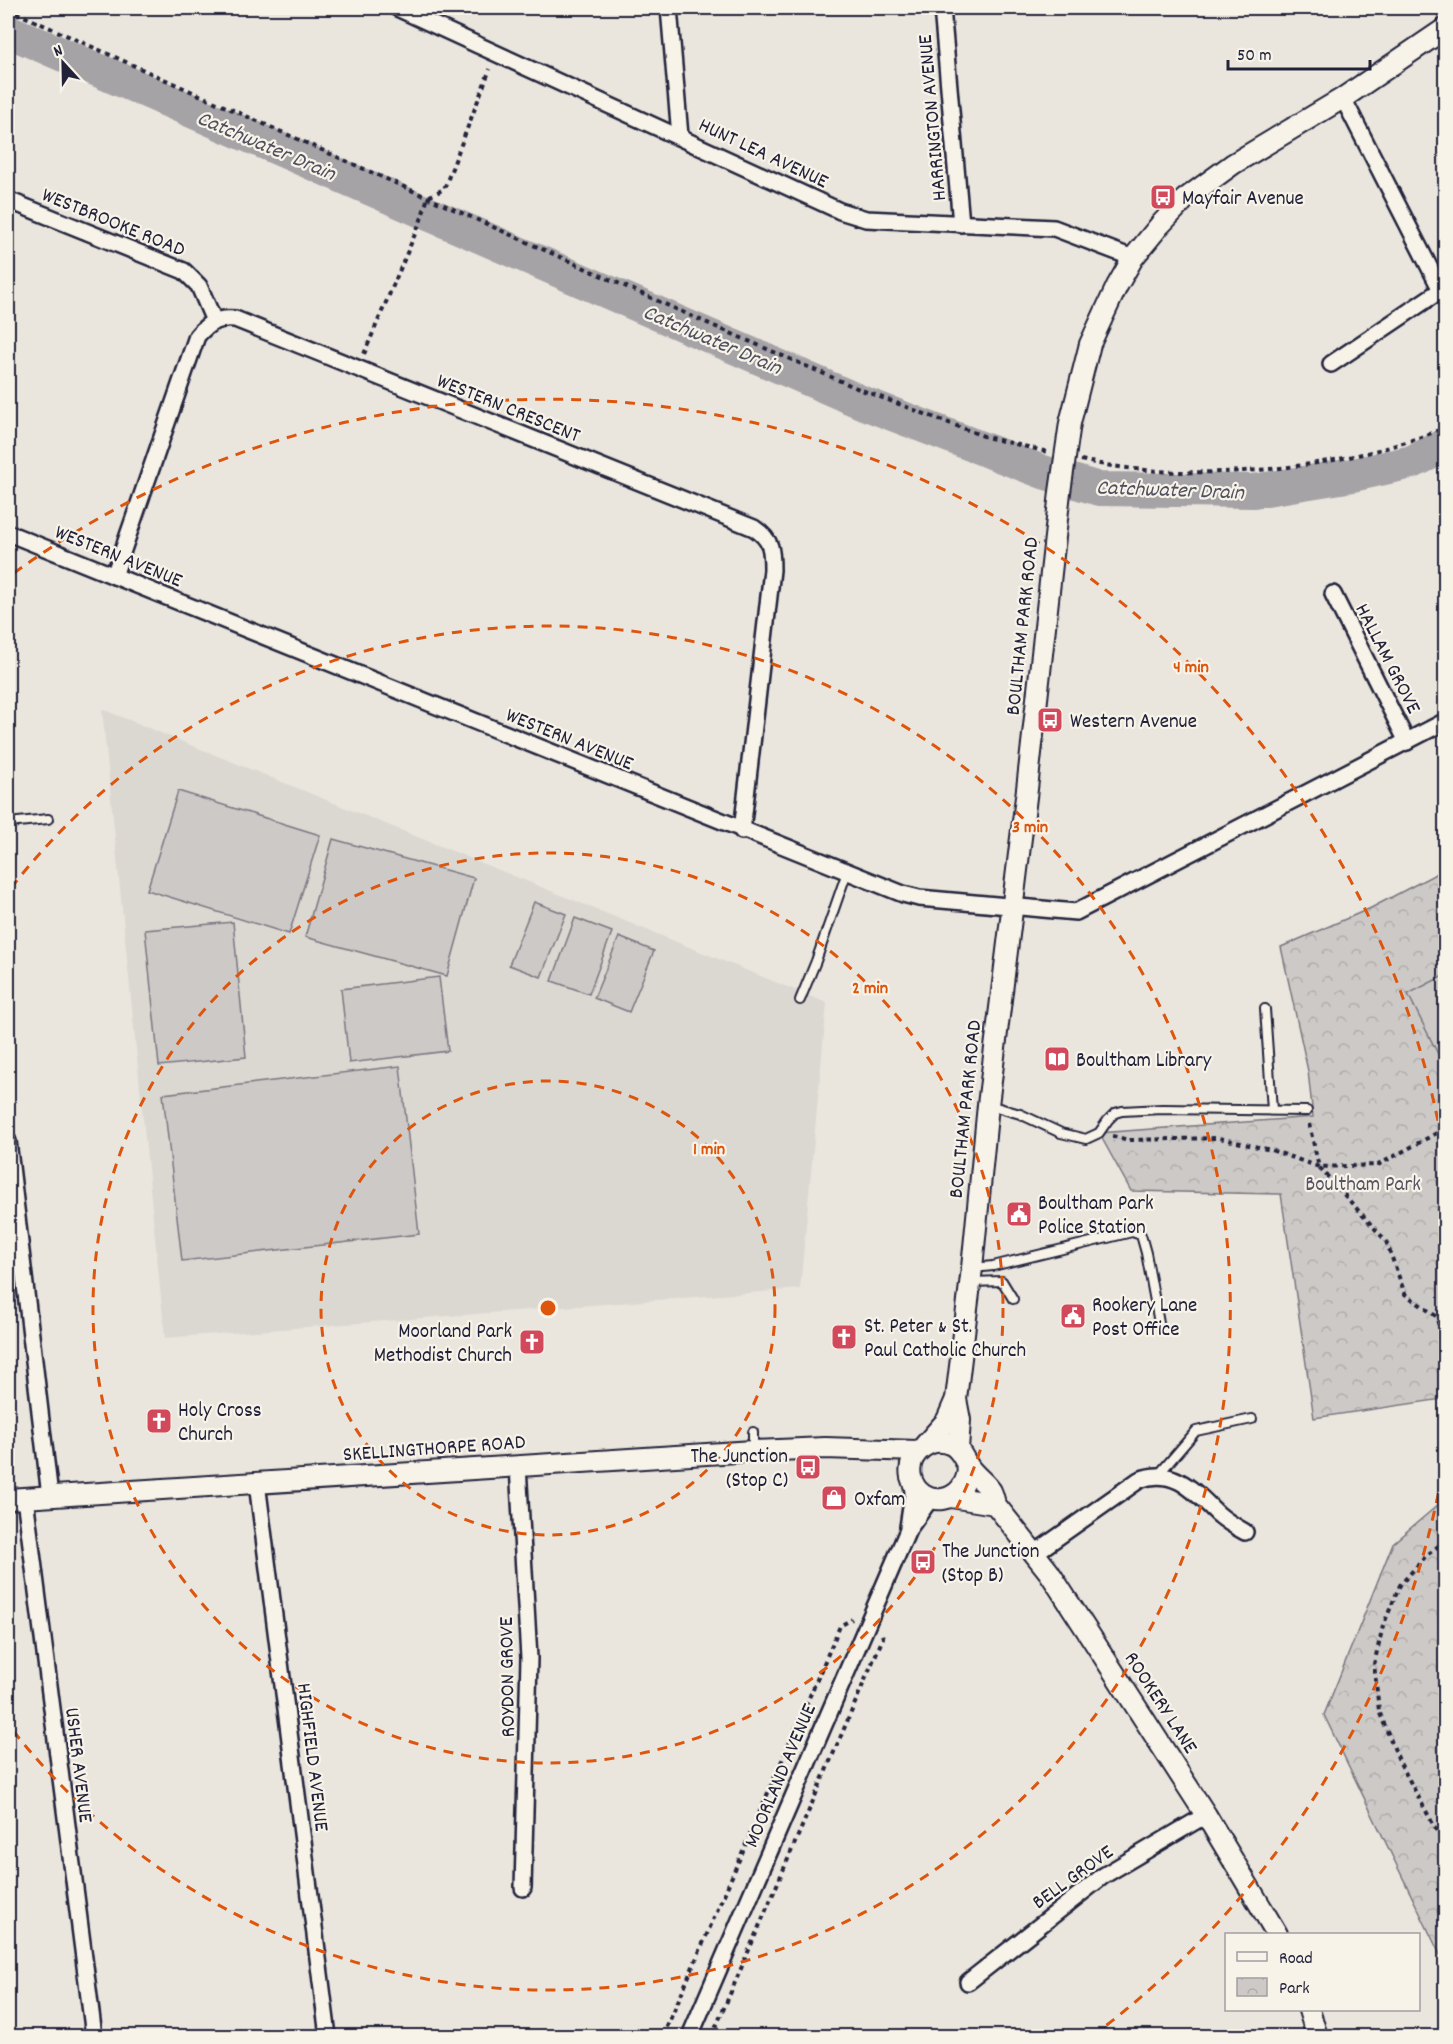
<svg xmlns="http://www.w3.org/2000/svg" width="1453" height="2044" viewBox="0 0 1453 2044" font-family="Dekko,sans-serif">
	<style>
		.built { fill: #dbd8d2 }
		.park { fill: url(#park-crowns); stroke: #787680; stroke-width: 1.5 }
		.pitch { fill: #cdc9c6; stroke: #787680; stroke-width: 1.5 }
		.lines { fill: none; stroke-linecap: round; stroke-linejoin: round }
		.river { stroke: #a6a3a6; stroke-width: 34 }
		.service-casing { stroke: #22223b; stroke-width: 12 }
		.minor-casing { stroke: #22223b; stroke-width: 20 }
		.tertiary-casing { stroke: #22223b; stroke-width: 24 }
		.path { stroke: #22223b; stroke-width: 4; stroke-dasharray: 4.5 4.5; stroke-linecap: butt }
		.service { stroke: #f7f3e8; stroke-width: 8 }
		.minor { stroke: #f7f3e8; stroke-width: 15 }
		.tertiary { stroke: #f7f3e8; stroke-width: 20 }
		.ring { fill: none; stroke: #de560e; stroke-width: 3; stroke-dasharray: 10 8 }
		.labels { text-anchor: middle; stroke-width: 4.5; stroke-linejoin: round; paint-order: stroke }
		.street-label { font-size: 21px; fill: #22223b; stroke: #f7f3e8 }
		.poi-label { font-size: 21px; fill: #22223b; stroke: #f7f3e8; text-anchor: start }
		.park-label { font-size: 21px; fill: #555465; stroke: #f7f3e8 }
		.water-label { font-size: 22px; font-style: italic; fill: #504f60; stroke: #f7f3e8 }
		.centre { fill: #de560e; stroke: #f7f3e8; stroke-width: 3 }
		.ring-label { font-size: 18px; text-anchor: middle; font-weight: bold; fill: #de560e; stroke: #f7f3e8; stroke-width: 4.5; stroke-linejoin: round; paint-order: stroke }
	</style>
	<defs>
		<pattern id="park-crowns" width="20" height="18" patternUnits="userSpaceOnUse" patternTransform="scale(1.5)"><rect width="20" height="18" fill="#cdc9c6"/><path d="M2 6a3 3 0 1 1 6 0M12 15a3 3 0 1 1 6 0" fill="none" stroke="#b0acab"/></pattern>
	</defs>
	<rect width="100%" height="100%" fill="#eae6de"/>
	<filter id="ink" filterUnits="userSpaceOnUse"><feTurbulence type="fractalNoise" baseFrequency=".0167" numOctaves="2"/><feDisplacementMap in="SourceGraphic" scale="12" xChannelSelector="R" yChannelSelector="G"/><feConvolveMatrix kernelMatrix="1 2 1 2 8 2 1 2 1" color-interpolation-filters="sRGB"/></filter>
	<g filter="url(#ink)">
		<polygon class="built" points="102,709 827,1003 800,1289 165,1338"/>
		<g class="park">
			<polygon points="1445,869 1445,1419 1442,1399 1314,1418 1281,1194 1131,1191 1099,1133 1313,1117 1308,1071 1281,947 1371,908"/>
			<polygon points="1445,1499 1445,1965 1324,1715 1393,1543"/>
		</g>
		<g class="pitch">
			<polygon points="178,791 320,835 289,934 147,890"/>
			<polygon points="333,839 474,878 447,976 305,937"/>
			<polygon points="534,902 566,914 541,977 509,965"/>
			<polygon points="575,918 612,932 589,994 552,981"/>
			<polygon points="233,922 246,1057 159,1066 145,930"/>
			<polygon points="619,937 654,951 629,1012 594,998"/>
			<polygon points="1445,975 1445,1068 1408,994"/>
			<polygon points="439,977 448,1051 349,1063 341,989"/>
			<polygon points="400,1066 419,1234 182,1261 163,1094"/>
		</g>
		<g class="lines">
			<polyline class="river" points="8,31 861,402 1043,472 1099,489 1254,491 1353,475 1412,462 1446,445"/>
			<g class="service-casing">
				<g id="service">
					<polyline points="8,823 48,819"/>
					<polyline points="800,1000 816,961 847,872"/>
					<polyline points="1265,1009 1272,1110"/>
					<polyline points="989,1105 1020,1114 1061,1133 1086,1139 1099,1133 1108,1120 1115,1113 1122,1111 1162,1109 1307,1111"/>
					<polyline points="973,1268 993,1266 1132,1232 1141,1235 1146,1253 1159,1323"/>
					<polyline points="972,1282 1002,1281 1013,1299"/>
					<polyline points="753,1432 753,1451"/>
					<polyline points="1159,1474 1196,1431 1252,1419"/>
				</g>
			</g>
			<g class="minor-casing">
				<g id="minor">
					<polyline points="397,8 840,211 866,219 1054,228 1133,258"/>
					<polyline points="669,8 680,136"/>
					<polyline points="942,8 961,224"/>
					<polyline points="8,200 184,271 199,286 214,321"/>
					<polyline points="1331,364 1441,290 1343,98"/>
					<polyline points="8,533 903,894 919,898 1076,912 1446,721"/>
					<path d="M114,576L197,336C208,323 218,317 235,319L754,528C772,540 772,550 772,570L742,831"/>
					<polyline points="1333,594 1407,742"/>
					<polyline points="8,1141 50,1496"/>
					<polyline points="518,1466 529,1658 523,1888"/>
					<polyline points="257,1483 328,2036"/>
					<polyline points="25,1498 94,2036"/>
					<polyline points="908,1527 913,1494 912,1480"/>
					<path d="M1035,1553L1139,1480C1174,1466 1195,1492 1218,1514C1226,1521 1236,1527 1245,1532"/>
					<polyline points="968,1982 1103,1876 1206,1815"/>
					<polyline points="690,2036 908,1530 931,1498"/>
				</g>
			</g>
			<g class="tertiary-casing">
				<g id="tertiary">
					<polyline points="956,1399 960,1420 958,1449"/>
					<polyline points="925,1445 947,1420 956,1399 972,1268 988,1105 1027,789 1060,492 1070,423 1090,344 1117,286 1133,258 1160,225 1185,199 1233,164 1343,98 1446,28"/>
					<path d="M968,1466C968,1505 920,1511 911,1477C906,1454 931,1434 952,1445C962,1451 963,1459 969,1467C975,1476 985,1482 991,1491C993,1495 994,1500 995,1504L1049,1572L1206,1815L1277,1934"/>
					<polyline points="951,1497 995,1504"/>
					<polyline points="8,1499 753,1451 825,1448 918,1451"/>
					<polyline points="1309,2010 1317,2036"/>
				</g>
			</g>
			<g class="path">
				<polyline points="8,9 698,319 859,389 986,437 1048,452"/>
				<polyline points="364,354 421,220 428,197 444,189 490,69"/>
				<path d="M1081,460C1188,485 1345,471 1446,427"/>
				<polyline points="1309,1124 1319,1167 1386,1241 1405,1294 1436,1316 1446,1348"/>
				<polyline points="1112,1136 1129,1140 1219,1138 1271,1150 1319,1167 1378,1165 1446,1128"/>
				<polyline points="1446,1540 1426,1556 1400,1585 1383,1626 1374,1664 1379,1711 1400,1763 1446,1848"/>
				<polyline points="663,2036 840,1626 852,1619"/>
				<polyline points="712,2036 883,1638 882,1634"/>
			</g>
			<use href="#service" class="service"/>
			<use href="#minor" class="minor"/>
			<use href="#tertiary" class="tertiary"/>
		</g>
	</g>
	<g class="ring">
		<circle cx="548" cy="1308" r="227"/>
		<circle cx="548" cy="1308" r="455"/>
		<path d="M11 888A682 682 0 1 1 11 1728"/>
		<path d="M1445 1458A909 909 0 0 1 1095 2034M14 573A909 909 0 0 1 1445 1158"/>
	</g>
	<defs>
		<g id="bus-square" transform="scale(1.35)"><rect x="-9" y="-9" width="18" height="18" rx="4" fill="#d1495b" stroke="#f7f3e8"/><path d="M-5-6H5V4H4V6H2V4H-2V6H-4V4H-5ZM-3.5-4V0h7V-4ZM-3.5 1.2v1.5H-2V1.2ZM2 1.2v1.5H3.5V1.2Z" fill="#fff"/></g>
		<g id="library-square" transform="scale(1.35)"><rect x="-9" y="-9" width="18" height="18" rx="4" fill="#d1495b" stroke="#f7f3e8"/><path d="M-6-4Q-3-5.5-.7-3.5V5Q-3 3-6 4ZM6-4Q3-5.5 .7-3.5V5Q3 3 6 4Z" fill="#fff"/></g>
		<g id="civic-square" transform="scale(1.35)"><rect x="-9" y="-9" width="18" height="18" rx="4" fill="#d1495b" stroke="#f7f3e8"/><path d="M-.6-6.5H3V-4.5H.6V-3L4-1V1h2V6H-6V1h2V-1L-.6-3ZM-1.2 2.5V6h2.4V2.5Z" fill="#fff"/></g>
		<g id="church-square" transform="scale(1.35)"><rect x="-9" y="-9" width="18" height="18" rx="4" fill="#d1495b" stroke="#f7f3e8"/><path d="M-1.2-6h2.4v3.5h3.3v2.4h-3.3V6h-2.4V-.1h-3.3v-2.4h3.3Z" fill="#fff"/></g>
		<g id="shop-square" transform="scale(1.35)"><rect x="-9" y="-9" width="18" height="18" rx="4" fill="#d1495b" stroke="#f7f3e8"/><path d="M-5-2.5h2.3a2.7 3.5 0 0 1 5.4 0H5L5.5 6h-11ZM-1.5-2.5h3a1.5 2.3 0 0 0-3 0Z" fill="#fff"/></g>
	</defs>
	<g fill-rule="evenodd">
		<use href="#bus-square" x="1163" y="197"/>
		<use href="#bus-square" x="1050" y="720"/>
		<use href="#library-square" x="1057" y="1059"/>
		<use href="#civic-square" x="1019" y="1214"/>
		<use href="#civic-square" x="1073" y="1316"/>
		<use href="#church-square" x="844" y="1337"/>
		<use href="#church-square" x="532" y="1342"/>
		<use href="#church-square" x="159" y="1421"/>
		<use href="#bus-square" x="808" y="1467"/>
		<use href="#shop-square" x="834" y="1498"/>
		<use href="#bus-square" x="923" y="1562"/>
	</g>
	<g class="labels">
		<g class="street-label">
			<text transform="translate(931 118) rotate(-95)" y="7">HARRINGTON AVENUE</text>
			<text transform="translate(764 152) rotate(25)" y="7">HUNT LEA AVENUE</text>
			<text transform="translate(114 221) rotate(22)" y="7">WESTBROOKE ROAD</text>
			<text transform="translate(509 407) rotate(22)" y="7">WESTERN CRESCENT</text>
			<text transform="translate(119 555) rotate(22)" y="7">WESTERN AVENUE</text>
			<text transform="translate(1021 626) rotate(-84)" y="7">BOULTHAM PARK ROAD</text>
			<text transform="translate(1389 658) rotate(63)" y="7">HALLAM GROVE</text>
			<text transform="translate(570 738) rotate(22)" y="7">WESTERN AVENUE</text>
			<text transform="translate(964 1109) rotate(-84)" y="7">BOULTHAM PARK ROAD</text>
			<text transform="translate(434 1447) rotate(-4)" y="7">SKELLINGTHORPE ROAD</text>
			<text transform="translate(506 1677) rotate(-91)" y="7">ROYDON GROVE</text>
			<text transform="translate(1162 1702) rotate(57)" y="7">ROOKERY LANE</text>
			<text transform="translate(314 1757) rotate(83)" y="7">HIGHFIELD AVENUE</text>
			<text transform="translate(80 1765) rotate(83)" y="7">USHER AVENUE</text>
			<text transform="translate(779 1775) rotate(-67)" y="7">MOORLAND AVENUE</text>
			<text transform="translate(1072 1876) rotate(-36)" y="7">BELL GROVE</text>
		</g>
		<g class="poi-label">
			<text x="1182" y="204">Mayfair Avenue</text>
			<text x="1070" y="727">Western Avenue</text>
			<text x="1076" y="1066">Boultham Library</text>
			<text x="1038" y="1209">Boultham Park<tspan x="1038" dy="24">Police Station</tspan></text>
			<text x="1092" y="1311">Rookery Lane<tspan x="1092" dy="24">Post Office</tspan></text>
			<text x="864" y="1332">St. Peter &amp; St.<tspan x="864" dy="24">Paul Catholic Church</tspan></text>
			<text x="512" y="1337" text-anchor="end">Moorland Park<tspan x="512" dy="24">Methodist Church</tspan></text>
			<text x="178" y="1416">Holy Cross<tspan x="178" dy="24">Church</tspan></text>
			<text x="788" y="1462" text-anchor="end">The Junction<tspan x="788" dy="24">(Stop C)</tspan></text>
			<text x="854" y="1505">Oxfam</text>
			<text x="942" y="1557">The Junction<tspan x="942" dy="24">(Stop B)</tspan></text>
		</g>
		<g class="park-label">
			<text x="1363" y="1190">Boultham Park</text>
		</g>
		<g class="water-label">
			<text transform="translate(267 144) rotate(23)" y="8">Catchwater Drain</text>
			<text transform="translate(713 338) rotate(23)" y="8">Catchwater Drain</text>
			<text transform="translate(1170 488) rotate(2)" y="8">Catchwater Drain</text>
		</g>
	</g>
	<circle cx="548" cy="1308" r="9" class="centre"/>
	<g class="ring-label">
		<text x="1191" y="672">4 min</text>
		<text x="1030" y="832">3 min</text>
		<text x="870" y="993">2 min</text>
		<text x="709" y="1154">1 min</text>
	</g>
	<rect width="1453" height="2044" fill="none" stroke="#f7f3e8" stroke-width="30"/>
	<rect x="15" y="15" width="1423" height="2014" fill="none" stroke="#22223b" stroke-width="2" filter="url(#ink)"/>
	<rect x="1225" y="1933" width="195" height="78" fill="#f7f3e8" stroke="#a29fa3" stroke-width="1.5"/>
	<rect x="1237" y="1952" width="30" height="9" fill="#f7f3e8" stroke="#a29fa3" stroke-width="1.5"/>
	<text x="1279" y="1963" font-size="18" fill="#22223b">Road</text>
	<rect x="1237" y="1978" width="30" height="18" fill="url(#park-crowns)" stroke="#a29fa3" stroke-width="1.5"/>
	<text x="1279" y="1993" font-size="18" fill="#22223b">Park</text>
	<g transform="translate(63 63) rotate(338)" stroke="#f7f3e8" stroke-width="4.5" paint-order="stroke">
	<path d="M0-4.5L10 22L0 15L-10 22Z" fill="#22223b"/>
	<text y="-9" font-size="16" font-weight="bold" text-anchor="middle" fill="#22223b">N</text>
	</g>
	<path d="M1228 60v9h142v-9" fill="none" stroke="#22223b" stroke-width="3"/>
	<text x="1237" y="60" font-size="18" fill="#22223b" stroke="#f7f3e8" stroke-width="4.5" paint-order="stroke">50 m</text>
</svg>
